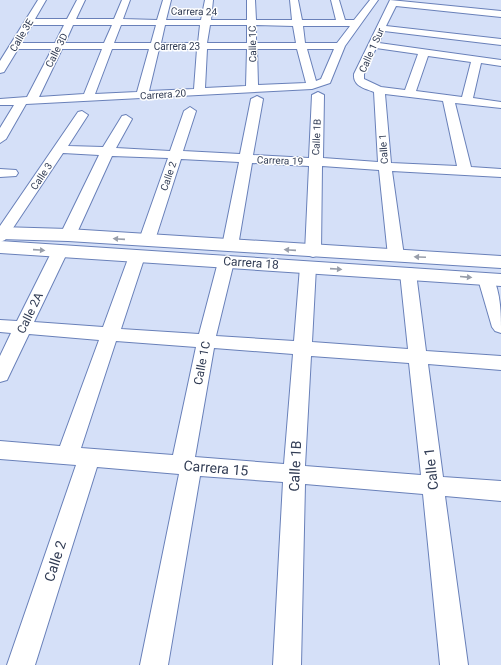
<svg xmlns="http://www.w3.org/2000/svg" width="501" height="665" viewBox="0 0 501 665" font-family="Roboto,sans-serif">
	<style>
		.lines { fill: none; stroke-linecap: round; stroke-linejoin: round }
		.street-casing { stroke: #6980b9; stroke-width: 2 }
		.secondary-casing { stroke: #6980b9; stroke-width: 2 }
		.street { fill: #fff; fill-rule: evenodd }
		.secondary { fill: #fff; fill-rule: evenodd }
		.oneway { fill: #989eaa }
		.labels { text-anchor: middle; stroke-width: 3; stroke-linejoin: round; paint-order: stroke }
		.far-street-label { font-size: 10px; fill: #313c54; stroke: #fff }
		.street-label { font-size: 12px; fill: #313c54; stroke: #fff }
		.near-street-label { font-size: 14px; fill: #313c54; stroke: #fff }
	</style>
	<rect width="100%" height="100%" fill="#d5e0f8"/>
	<g class="lines">
		<g class="street-casing">
			<g id="street">
				<path d="M38,0H46L35,19H67L77,0H85L76,19H114L122,0H130L123,19L157,20L163,0H171L166,20H201L205,0H213L211,20H247V0H255L256,20H292L290,0H298L302,20H336L331,0H339L345,20H354L370,0H378L345,46L330,83L312,89L26,104L6,139L0,143V128L14,105H0V99L27,97L52,49H18L4,72L0,73V61ZM32,25H64L55,43H21ZM73,25H112L104,43H65ZM121,25H156L151,43H114ZM165,25H200L198,43H161ZM210,25H247V43H207ZM256,25L293,26L296,43H256ZM303,26H350L337,43H305ZM62,49H102L84,94L39,97ZM112,49H149L137,92L95,94ZM159,49H197L194,89L149,91ZM207,49H247L246,86L205,88ZM257,49H297L306,83L258,85ZM307,49H334L321,79L316,81Z"/>
				<path d="M390,0L501,11V17L396,6L386,26L501,39V45L384,31L379,43L501,60V66L481,63L473,98L501,102V108L455,103L471,167L501,169V177L392,171L404,256L402,259L396,261L390,259L388,256L379,170L322,166L321,252L319,255L313,257L307,255L305,252L309,166L252,163L238,246L236,249H224L222,246L239,162L181,159L155,240L152,243H142L139,240L168,158L112,156L76,235L73,238H63L60,235L99,155L63,153L5,240L0,242V226L78,112L82,111L88,115L68,146L103,147L122,116L126,115L132,119L116,148L170,151L184,111L190,107L196,111L183,151L240,154L251,99L257,96L263,99L253,155L309,158L312,95L318,92L324,95L323,158L378,162L374,92C364,88 353,86 354,74ZM376,48L418,54L405,90L381,87L364,79V74ZM428,56L471,62L462,97L416,91ZM385,94L443,101L457,166L391,163Z"/>
				<polygon points="0,169 16,170 18,173 16,176 0,177"/>
				<path d="M60,246L66,248L68,251L34,322L103,327L129,256L131,253L137,251L143,253L145,256L121,329L199,334L218,262L220,258L226,257L232,258L234,262L216,336L294,341L300,267L302,263L308,262L314,263L316,267L312,342L408,349L400,273L402,269L408,268L414,269L416,273L426,351L501,356V370L428,364L443,477L501,481V501L445,496L468,665H440L423,494L305,484L301,665H273L283,482L200,476L168,665H140L179,474L97,467L35,665H7L76,465L0,459V441L60,446L99,340L29,334L7,380L0,382V356L11,333L0,332V320L17,321L52,251L54,248ZM116,341L196,347L173,455L81,448ZM214,348L293,354L284,464L195,457ZM311,356L409,363L421,475L305,466Z"/>
				<path d="M486,274L492,275C501,293 501,314 501,333L495,331L492,327L478,279L480,275Z"/>
			</g>
		</g>
		<g class="secondary-casing">
			<g id="secondary">
				<polygon points="0,227 68,229 501,256 501,268 68,241 0,239"/>
				<polygon points="0,241 501,274 501,286 0,253"/>
			</g>
		</g>
		<use href="#street" class="street"/>
		<use href="#secondary" class="secondary"/>
	</g>
	<defs><path id="oneway-solid" d="M-6-.8H1V-3.2L6.5 0L1 3.2V.8H-6Z"/></defs>
	<g class="oneway">
		<use href="#oneway-solid" transform="translate(119 239) rotate(-176)"/>
		<use href="#oneway-solid" transform="translate(39 250) rotate(4)"/>
		<use href="#oneway-solid" transform="translate(290 250) rotate(-176)"/>
		<use href="#oneway-solid" transform="translate(420 257) rotate(-177)"/>
		<use href="#oneway-solid" transform="translate(336 269) rotate(4)"/>
		<use href="#oneway-solid" transform="translate(466 277) rotate(5)"/>
	</g>
	<g class="labels">
		<g class="far-street-label">
			<text transform="translate(194 11) rotate(1)" y="4">Carrera 24</text>
			<text transform="translate(21 35) rotate(-59)" y="4">Calle 3E</text>
			<text transform="translate(252 44) rotate(-91)" y="4">Calle 1C</text>
			<text x="177" y="50">Carrera 23</text>
			<text transform="translate(56 50) rotate(-63)" y="4">Calle 3D</text>
			<text transform="translate(371 50) rotate(-66)" y="4">Calle 1 Sur</text>
			<text transform="translate(163 94) rotate(-4)" y="4">Carrera 20</text>
			<text transform="translate(316 137) rotate(-87)" y="4">Calle 1B</text>
			<text transform="translate(383 149) rotate(-94)" y="4">Calle 1</text>
			<text transform="translate(280 160) rotate(2)" y="4">Carrera 19</text>
			<text transform="translate(41 176) rotate(-56)" y="4">Calle 3</text>
			<text transform="translate(168 176) rotate(-71)" y="4">Calle 2</text>
		</g>
		<g class="street-label">
			<text transform="translate(251 263) rotate(4)" y="4">Carrera 18</text>
			<text transform="translate(30 313) rotate(-64)" y="4">Calle 2A</text>
			<text transform="translate(202 363) rotate(-79)" y="4">Calle 1C</text>
		</g>
		<g class="near-street-label">
			<text transform="translate(295 466) rotate(-87)" y="5">Calle 1B</text>
			<text transform="translate(216 468) rotate(5)" y="5">Carrera 15</text>
			<text transform="translate(431 469) rotate(-96)" y="5">Calle 1</text>
			<text transform="translate(55 561) rotate(-72)" y="5">Calle 2</text>
		</g>
	</g>
</svg>
